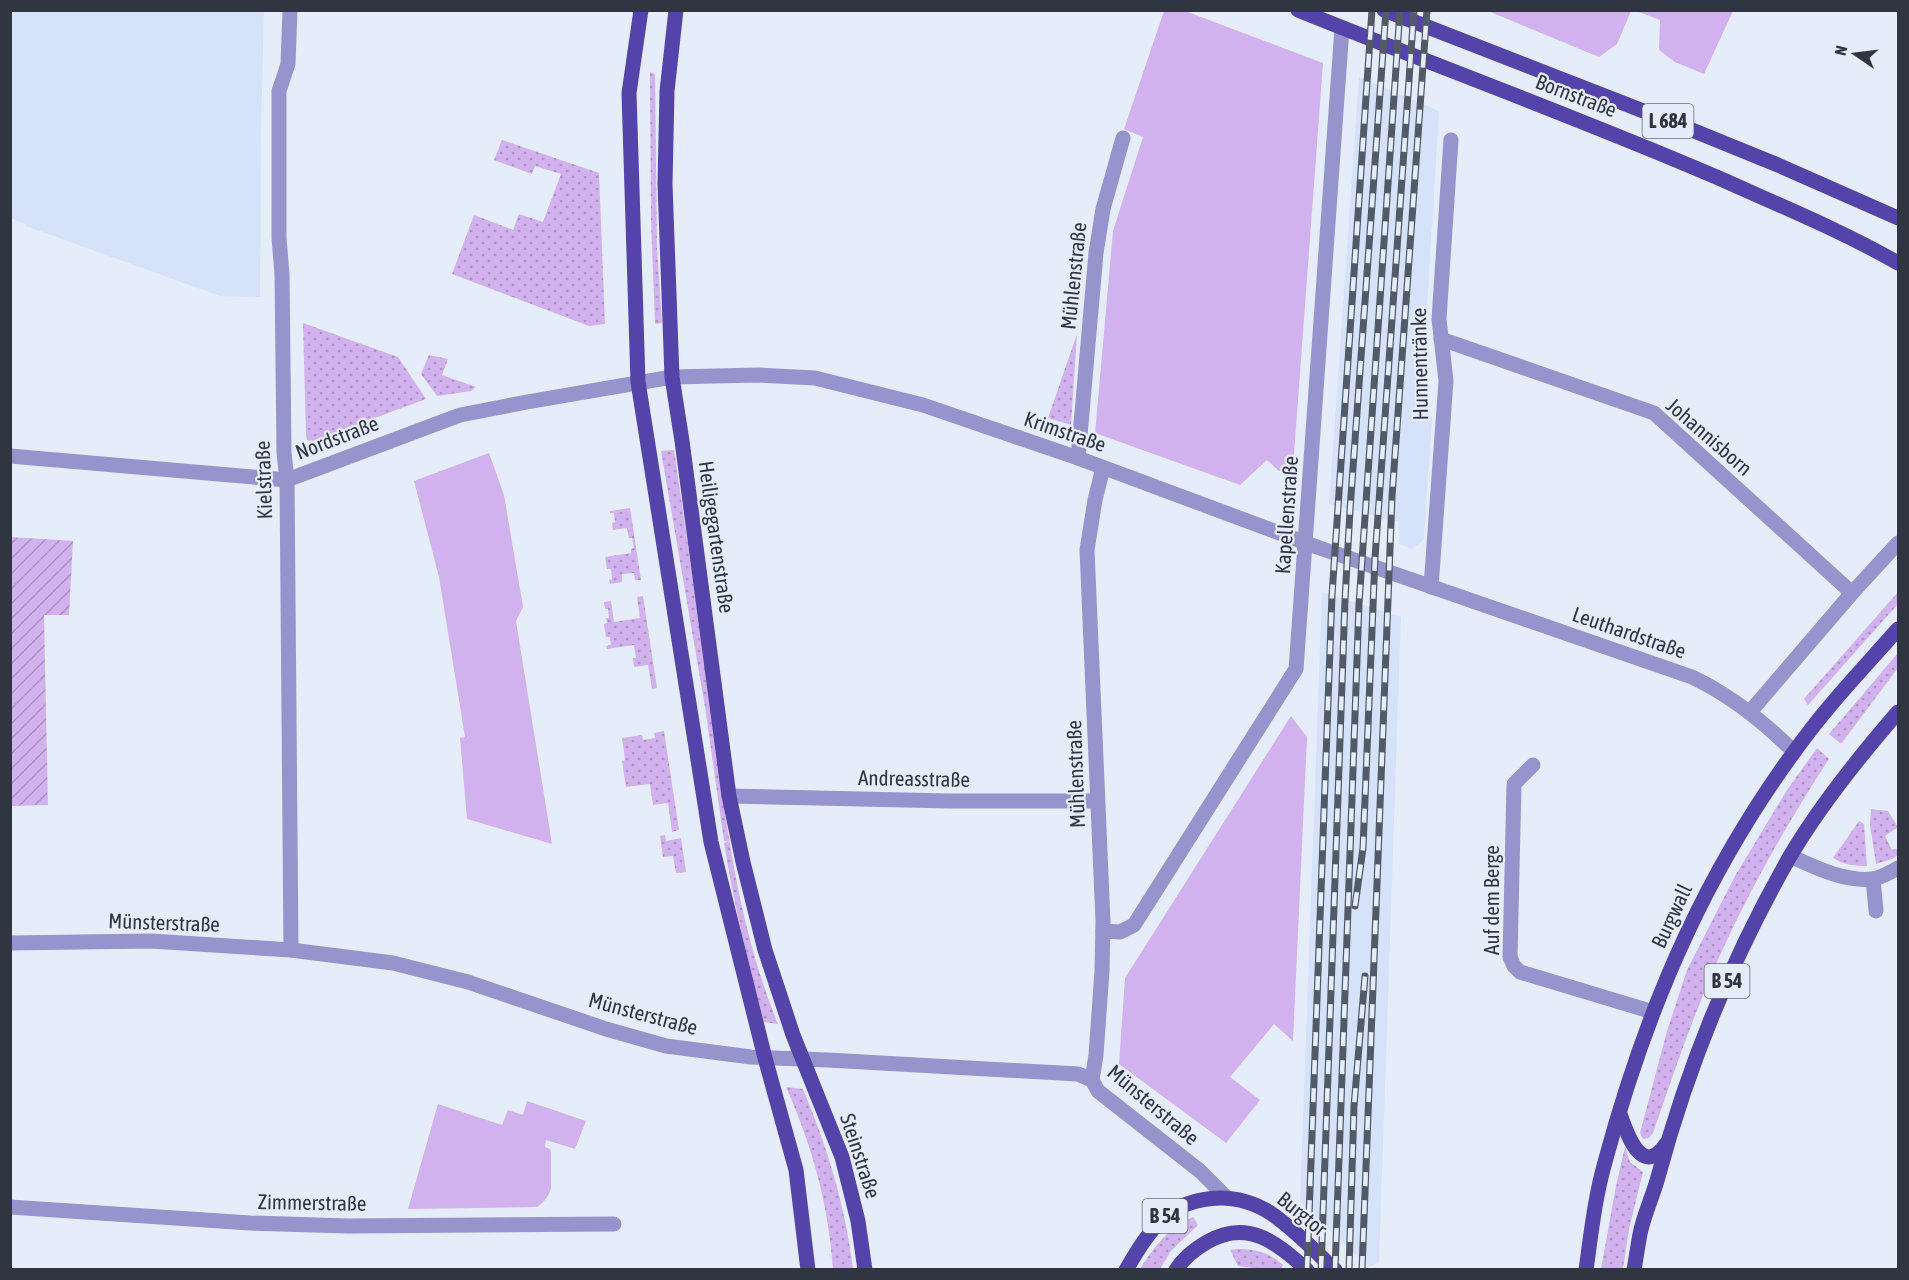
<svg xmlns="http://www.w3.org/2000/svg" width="1909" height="1280" viewBox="0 0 1909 1280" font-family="'Asap Condensed',sans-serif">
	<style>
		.built { fill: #d5e2f9 }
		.grass { fill: url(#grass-dots) }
		.park { fill: #d2b2ee }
		.garden { fill: url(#garden-furrows) }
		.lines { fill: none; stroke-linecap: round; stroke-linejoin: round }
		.minor { stroke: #9694cd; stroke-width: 15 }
		.major { stroke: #5444aa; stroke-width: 15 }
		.rail-casing { stroke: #535a67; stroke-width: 7 }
		.rail { stroke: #e6edfa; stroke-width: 4.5; stroke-dasharray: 14; stroke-linecap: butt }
		.labels { text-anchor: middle; stroke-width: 4.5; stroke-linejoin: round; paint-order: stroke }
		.shield { fill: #e6edfa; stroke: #666d79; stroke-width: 1.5 }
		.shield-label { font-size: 20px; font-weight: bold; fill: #2f3642 }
		.street-label { font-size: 21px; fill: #2f3642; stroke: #e6edfa }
	</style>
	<defs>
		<pattern id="grass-dots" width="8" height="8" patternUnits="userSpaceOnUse" patternTransform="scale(1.5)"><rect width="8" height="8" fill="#d2b2ee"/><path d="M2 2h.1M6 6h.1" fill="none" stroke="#ab92c2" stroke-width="1.8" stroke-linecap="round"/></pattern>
		<pattern id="garden-furrows" width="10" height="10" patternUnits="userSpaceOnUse" patternTransform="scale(1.5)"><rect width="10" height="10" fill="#d2b2ee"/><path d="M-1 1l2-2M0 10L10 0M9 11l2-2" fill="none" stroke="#ab92c2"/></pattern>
	</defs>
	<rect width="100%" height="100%" fill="#e6edfa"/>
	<g class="built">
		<polygon points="10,11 264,11 261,133 260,297 220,296 26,226 26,224 11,218"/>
		<polygon points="1359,77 1439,111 1421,403 1432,418 1424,539 1412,549 1399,544 1399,522 1329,504"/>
		<polygon points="1322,592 1401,617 1379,1262 1369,1267 1300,1202"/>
	</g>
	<g class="grass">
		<polygon points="650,72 655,74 657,248 662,323 655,324 651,221"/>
		<polygon points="502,140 599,173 605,324 589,326 452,274 474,215 513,230 519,214 543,222 561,174 535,166 532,174 494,160"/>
		<polygon points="303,323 398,357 426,399 313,441 307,440 306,436"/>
		<polygon points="1077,334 1071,425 1048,418"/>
		<polygon points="429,355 448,359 442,375 476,387 471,391 437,396 421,374"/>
		<path d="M674,450C687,538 700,626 712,715C725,819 738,926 778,1024L764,1022C748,963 734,904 724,843L729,841H724L705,707L661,451Z"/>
		<polygon points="630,508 641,580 635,580 634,573 622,574 622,582 610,584 609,580 612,579 611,569 607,569 605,557 631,553 631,549 634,548 632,538 629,538 627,528 613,530 612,523 615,522 614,513 610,513 610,511"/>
		<polygon points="1898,592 1898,604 1808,705 1804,699"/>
		<polygon points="643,596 657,688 652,689 648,665 634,667 633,658 636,658 634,645 607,649 606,646 611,645 610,637 606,637 604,624 607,623 606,618 609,618 608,609 605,609 604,602 611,601 614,622 640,618 637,597"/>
		<polygon points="1898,653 1898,668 1841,744 1829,734"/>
		<polygon points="664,731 679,830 672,832 668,803 653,805 650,784 626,787 622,761 625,760 622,738 642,735 643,740 655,738 654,733"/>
		<path d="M1817,748L1829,759C1778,837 1729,926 1696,1013C1680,1053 1667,1093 1653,1133L1649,1138L1643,1139L1640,1133L1667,1031L1687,970L1735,876L1787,790Z"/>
		<polygon points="1871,809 1888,811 1898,827 1885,836 1892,850 1898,848 1898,855 1892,859 1876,864 1870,825"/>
		<path d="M1859,821L1864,824L1867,866C1854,866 1844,865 1833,858Z"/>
		<polygon points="665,835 666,841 681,838 686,872 676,873 673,856 663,857 660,836"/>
		<path d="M786,1087L803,1089C828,1149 845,1205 853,1269H833C828,1203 813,1148 786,1087Z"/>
		<polygon points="1625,1147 1630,1162 1643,1172 1629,1229 1623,1269 1601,1269 1616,1186"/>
		<path d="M1193,1217L1198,1225L1171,1251L1160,1269H1140C1154,1247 1169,1227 1193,1217Z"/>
		<path d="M1238,1249C1256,1249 1270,1253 1283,1265L1281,1269H1260L1238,1266L1230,1250Z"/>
	</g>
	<g class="park">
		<polygon points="1164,11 1185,11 1323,63 1294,454 1287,469 1279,471 1267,460 1240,485 1095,433 1113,231 1143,137 1124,129"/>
		<polygon points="1488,11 1631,10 1631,11 1617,44 1599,57"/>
		<polygon points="1636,11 1733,10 1733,11 1704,74 1675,62 1659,50 1660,20"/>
		<polygon points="489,453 504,495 523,607 516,621 552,844 467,819 460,738 465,737 439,577 414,481"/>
		<polygon points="1291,716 1307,737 1293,1041 1274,1024 1230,1077 1260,1100 1226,1143 1119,1064 1125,978"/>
		<path d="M527,1101L586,1121L575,1149L546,1140L545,1147L550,1149L551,1152V1188C549,1196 544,1202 537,1207L408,1209L438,1104L502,1125L508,1110L523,1115Z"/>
	</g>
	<polygon class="garden" points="11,537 73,541 69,615 44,615 48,805 11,806"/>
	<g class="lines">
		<g class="minor">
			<polyline points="290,10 288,64 279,91 279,238 282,274 284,453 287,480 291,950"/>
			<polyline points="1441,339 1654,413 1852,593"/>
			<path d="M10,456L287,480L460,415L527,402L672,377L758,375L815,378L923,405L1078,458L1317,547L1692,677C1730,695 1764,722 1794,752"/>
			<polyline points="1078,458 1096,253 1103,209 1123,138"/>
			<polyline points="1431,587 1446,381 1439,319 1451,140"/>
			<polyline points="1750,712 1852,593 1898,543"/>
			<polyline points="1533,765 1514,784 1510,957 1514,966 1520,972 1653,1012"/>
			<polyline points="729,796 949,801 1097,801"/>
			<path d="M1790,856C1815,867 1844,882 1872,879C1881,878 1891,872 1898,868"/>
			<polyline points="1873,879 1876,911"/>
			<polyline points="1103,931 1120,932 1134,925 1296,669 1342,28"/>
			<polyline points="10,943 151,941 291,950 393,963 468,982 606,1029 666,1046 751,1057 828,1060 1078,1074 1092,1080 1098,1091 1200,1171 1227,1198"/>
			<polyline points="1092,1080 1096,1055 1102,971 1103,921 1087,550 1095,500 1103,468"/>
			<polyline points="10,1207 250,1223 348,1226 614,1224"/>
		</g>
		<g class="major">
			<polyline points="641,10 629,93 638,382 711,842 765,1058 796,1170 808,1270"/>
			<polyline points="676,10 667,91 665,184 672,377 682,441 729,796 743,862 765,950 793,1035 842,1157 858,1221 865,1270"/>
			<path d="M1298,10C1439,67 1582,119 1721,179C1781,206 1842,231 1898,263"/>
			<polyline points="1384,10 1687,128 1778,165 1898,218"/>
			<path d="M1620,1114C1627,1134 1642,1179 1666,1144"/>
			<path d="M1126,1270C1150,1229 1169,1199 1220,1198C1238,1198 1257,1204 1272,1214C1295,1230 1315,1251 1335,1270"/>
			<path d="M1176,1270C1184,1257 1195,1249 1207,1242C1248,1218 1277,1243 1307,1270"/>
			<path d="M1586,1270C1591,1234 1595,1197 1605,1162C1648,1002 1710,860 1812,728C1838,694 1869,662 1898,629"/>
			<path d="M1634,1270C1636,1258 1638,1245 1640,1234C1644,1214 1653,1196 1658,1177C1688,1066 1732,958 1789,858C1820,805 1859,757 1898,712"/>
		</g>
		<g class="rail-casing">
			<g id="rail">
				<polyline points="1355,906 1363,848 1375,558 1414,10"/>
				<polyline points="1307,1270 1332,595 1372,10"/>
				<polyline points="1321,1270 1345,600 1350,510 1386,10"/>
				<polyline points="1335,1270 1359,604 1400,10"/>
				<polyline points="1349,1270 1354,1106 1365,976"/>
				<polyline points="1362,1270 1392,497 1427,10"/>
			</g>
		</g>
		<use href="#rail" class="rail"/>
	</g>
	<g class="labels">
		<g class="shield">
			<rect x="1642.5" y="104" width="51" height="34" rx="4.5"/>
			<rect x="1704.5" y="964" width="45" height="34" rx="4.5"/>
			<rect x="1142.5" y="1199" width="45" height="34" rx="4.5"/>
		</g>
		<g class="shield-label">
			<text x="1668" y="128">L 684</text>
			<text x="1727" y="988">B 54</text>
			<text x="1165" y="1223">B 54</text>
		</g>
		<g class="street-label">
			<text transform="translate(1576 96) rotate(21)" y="7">Bornstraße</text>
			<text transform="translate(1074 276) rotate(-84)" y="7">Mühlenstraße</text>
			<text transform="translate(1420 364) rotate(-91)" y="7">Hunnentränke</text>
			<text transform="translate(1065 432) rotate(19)" y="7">Krimstraße</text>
			<text transform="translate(1709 437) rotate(41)" y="7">Johannisborn</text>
			<text transform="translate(337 438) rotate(-21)" y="7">Nordstraße</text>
			<text transform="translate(264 480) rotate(-92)" y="7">Kielstraße</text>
			<text transform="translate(1287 515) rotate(-86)" y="7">Kapellenstraße</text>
			<text transform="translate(716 537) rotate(82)" y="7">Heiligegartenstraße</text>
			<text transform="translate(1629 633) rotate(19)" y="7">Leuthardstraße</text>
			<text transform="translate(1076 774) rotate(-92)" y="7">Mühlenstraße</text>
			<text transform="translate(914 779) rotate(1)" y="7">Andreasstraße</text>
			<text transform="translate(1492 900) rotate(-90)" y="7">Auf dem Berge</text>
			<text transform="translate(1672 916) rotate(-65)" y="7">Burgwall</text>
			<text transform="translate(164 923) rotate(2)" y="7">Münsterstraße</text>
			<text transform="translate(643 1014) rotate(15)" y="7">Münsterstraße</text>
			<text transform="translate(1153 1105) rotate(40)" y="7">Münsterstraße</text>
			<text transform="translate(860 1156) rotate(72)" y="7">Steinstraße</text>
			<text transform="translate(312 1203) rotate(1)" y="7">Zimmerstraße</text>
			<text transform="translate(1302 1214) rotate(39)" y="7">Burgtor</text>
		</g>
	</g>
	<rect width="1909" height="1280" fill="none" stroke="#2f3642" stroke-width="24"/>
	<g transform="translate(1855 54) rotate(284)" stroke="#e6edfa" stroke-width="4.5" paint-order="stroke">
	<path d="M0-4.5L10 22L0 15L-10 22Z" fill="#2f3642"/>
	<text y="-9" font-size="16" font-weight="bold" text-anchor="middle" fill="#2f3642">N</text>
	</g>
</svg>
